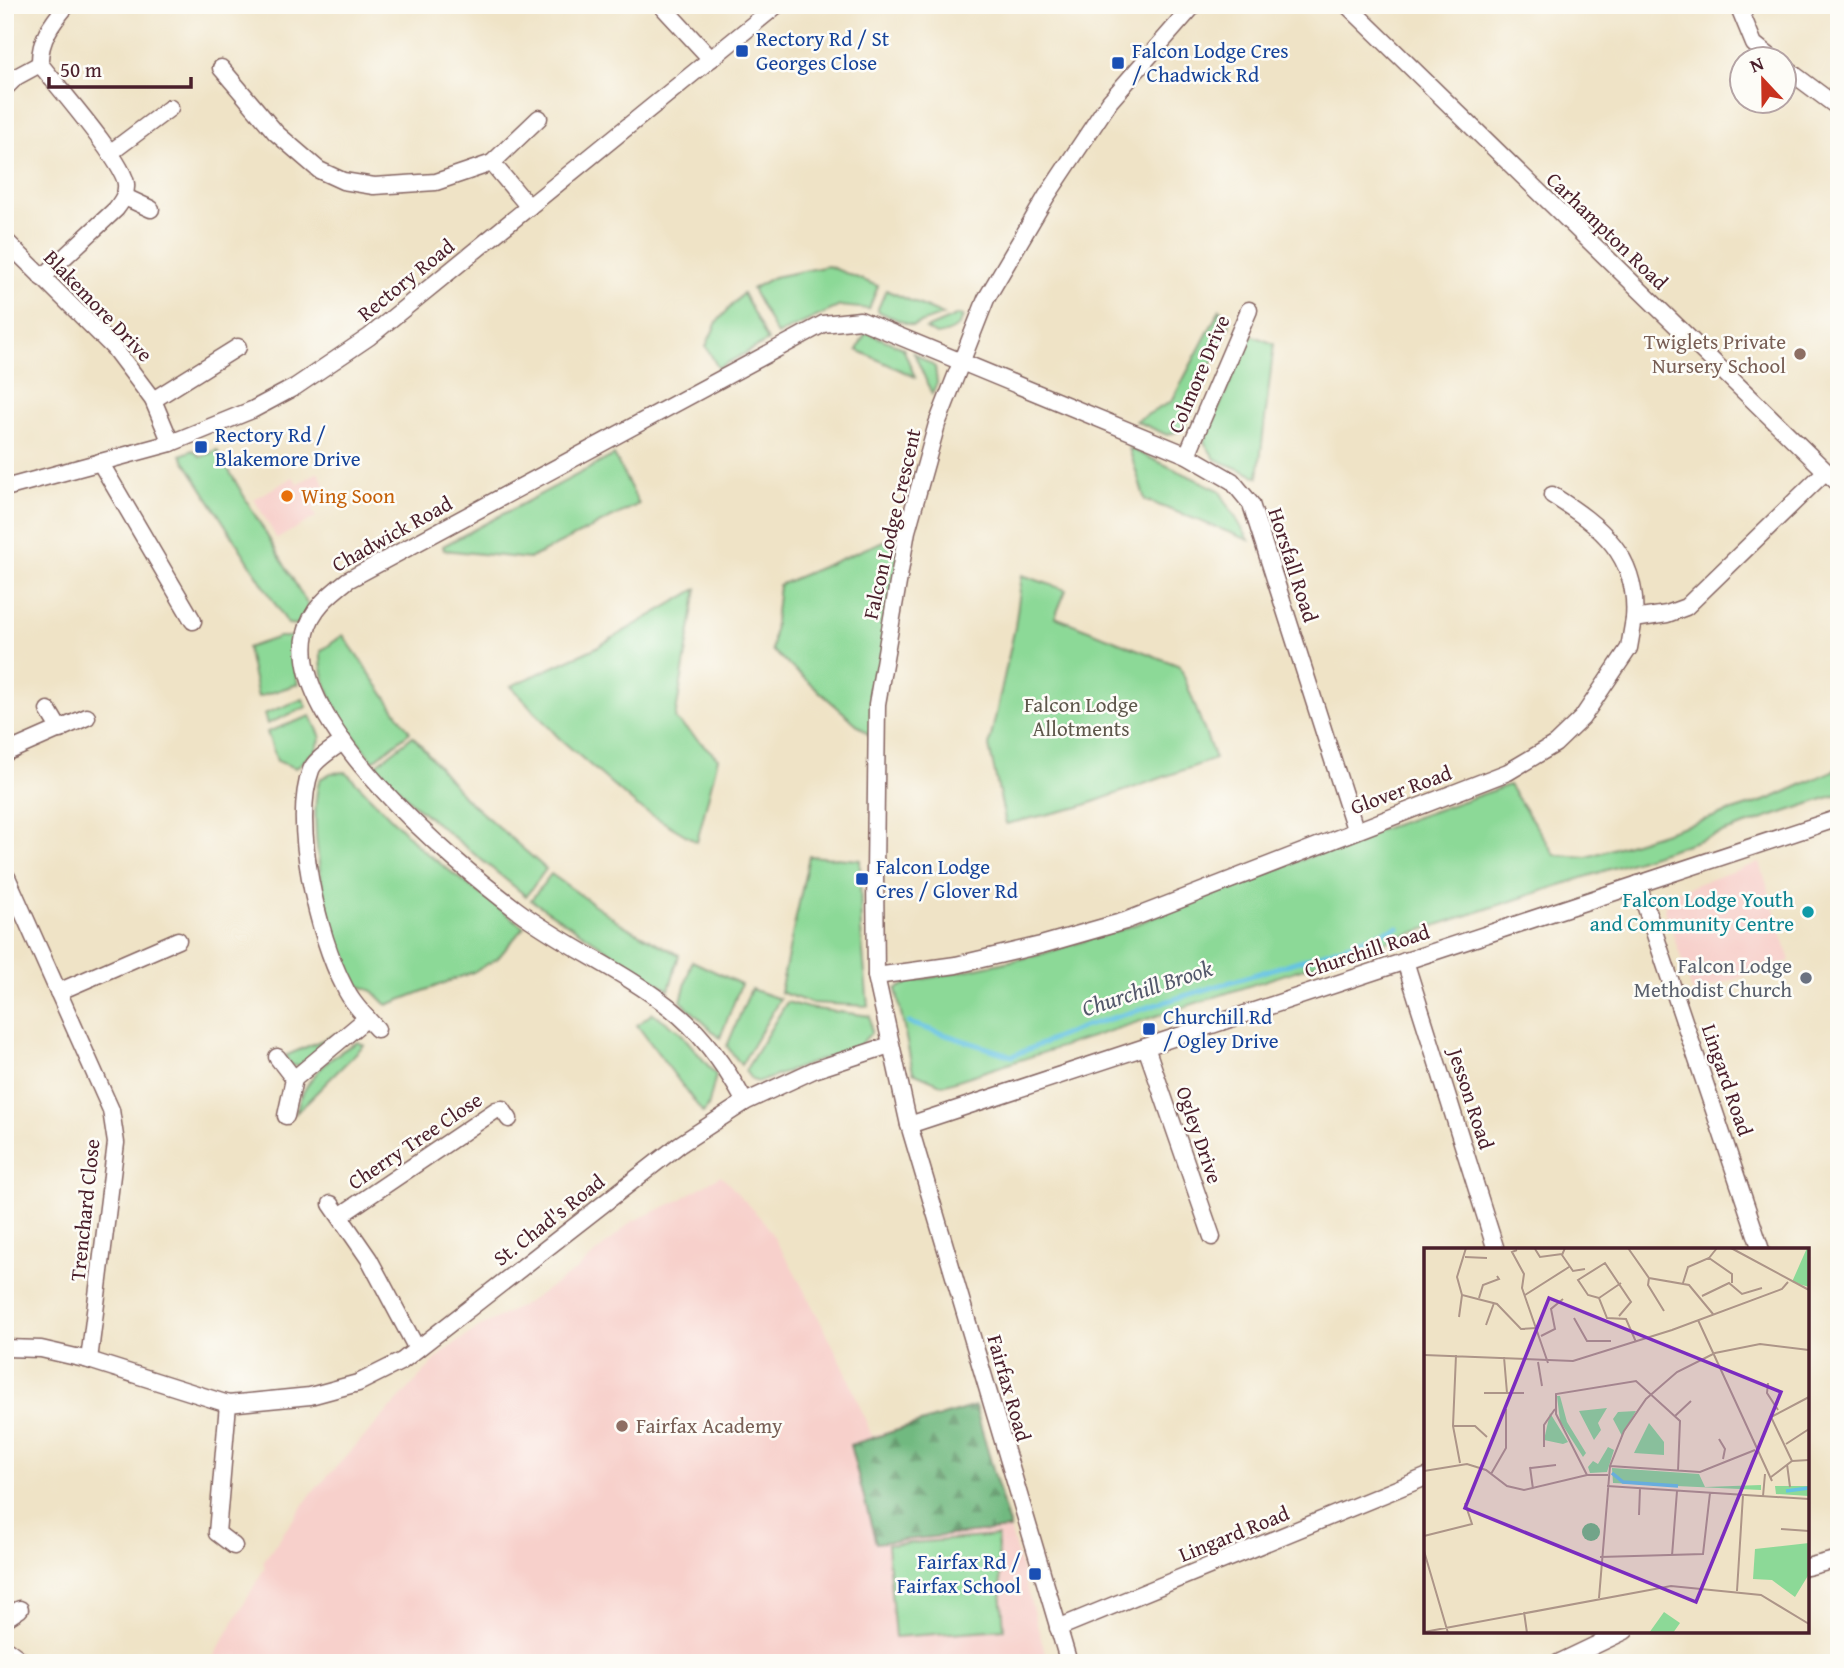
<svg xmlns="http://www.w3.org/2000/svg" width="1844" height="1668" viewBox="0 0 1844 1668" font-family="'Gentium Book Plus',serif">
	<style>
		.built { fill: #f7d0cb }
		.green { fill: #8cd997; stroke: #6b7c61; stroke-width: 2 }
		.forest { fill: url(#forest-firs); stroke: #5e6c56; stroke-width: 2 }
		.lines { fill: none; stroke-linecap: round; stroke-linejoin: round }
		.stream { stroke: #65c3e3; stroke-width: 5 }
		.street-casing { stroke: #846461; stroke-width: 19 }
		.street { stroke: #fff; stroke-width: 16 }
		.transit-dot { fill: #1a4fb4; stroke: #fdfcf7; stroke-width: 2.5 }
		.education-dot { fill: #8d6e63; stroke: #fdfcf7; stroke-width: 2.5 }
		.food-dot { fill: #e8710a; stroke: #fdfcf7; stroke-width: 2.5 }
		.culture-dot { fill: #0f9aa8; stroke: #fdfcf7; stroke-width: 2.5 }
		.worship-dot { fill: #6b7280; stroke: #fdfcf7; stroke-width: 2.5 }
		.labels { text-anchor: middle; stroke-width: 5; stroke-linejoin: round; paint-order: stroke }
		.transit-label { font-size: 21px; fill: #164399; stroke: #fdfcf7; text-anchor: start }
		.street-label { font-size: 21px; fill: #4a1f2b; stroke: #fdfcf7 }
		.education-label { font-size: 21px; fill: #785e54; stroke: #fdfcf7; text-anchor: end }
		.food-label { font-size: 21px; fill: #c56008; stroke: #fdfcf7; text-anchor: start }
		.park-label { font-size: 21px; fill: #5e574b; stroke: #fdfcf7 }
		.culture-label { font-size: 21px; fill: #0d838f; stroke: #fdfcf7; text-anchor: end }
		.worship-label { font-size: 21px; fill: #5b616d; stroke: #fdfcf7; text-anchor: end }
		.water-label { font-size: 23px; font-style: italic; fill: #53586b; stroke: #fdfcf7 }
		.inset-river { fill: none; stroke: #65c3e3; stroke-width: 3.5 }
		.inset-road { fill: none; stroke: #ad9588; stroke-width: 2 }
		.view { fill: #7b2cbf; fill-opacity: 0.15; stroke: #7b2cbf; stroke-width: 3.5 }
		.inset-edge { fill: none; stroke: #4a1f2b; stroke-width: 3.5 }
	</style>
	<defs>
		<pattern id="forest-firs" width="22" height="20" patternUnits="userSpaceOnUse" patternTransform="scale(1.75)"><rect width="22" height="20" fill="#71b980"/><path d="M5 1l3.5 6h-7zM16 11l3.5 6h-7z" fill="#5f9669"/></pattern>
	</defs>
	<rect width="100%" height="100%" fill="#fdfcf7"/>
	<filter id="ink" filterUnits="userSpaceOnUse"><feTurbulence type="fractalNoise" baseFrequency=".0143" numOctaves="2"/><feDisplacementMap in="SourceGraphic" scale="14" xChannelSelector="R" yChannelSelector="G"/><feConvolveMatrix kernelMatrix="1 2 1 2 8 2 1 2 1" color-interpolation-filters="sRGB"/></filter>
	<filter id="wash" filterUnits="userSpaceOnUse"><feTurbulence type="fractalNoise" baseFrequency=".00686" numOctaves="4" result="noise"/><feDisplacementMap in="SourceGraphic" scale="28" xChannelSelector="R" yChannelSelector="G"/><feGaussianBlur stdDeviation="1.57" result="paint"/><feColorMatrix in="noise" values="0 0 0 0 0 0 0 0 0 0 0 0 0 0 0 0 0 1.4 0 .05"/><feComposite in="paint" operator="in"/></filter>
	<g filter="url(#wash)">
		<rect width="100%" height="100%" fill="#efe3c6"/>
		<g class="built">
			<polygon points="318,472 328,491 322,496 325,501 312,509 316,517 277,539 254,499 293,477 298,484"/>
			<polygon points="1760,862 1790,961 1693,993 1665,911 1667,899 1674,892"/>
			<polygon points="721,1175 765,1223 793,1269 843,1365 872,1436 975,1406 1048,1663 210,1663 265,1567 263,1562 311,1494 443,1352 479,1327 525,1304 578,1269 631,1222 678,1201"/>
		</g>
		<g class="green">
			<polygon points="828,266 878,286 869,309 840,306 777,335 752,289 774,277"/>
			<polygon points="886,290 943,315 912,326 877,311"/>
			<polygon points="743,293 768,341 718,368 706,346 717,322"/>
			<polygon points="1220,309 1230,324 1183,430 1167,435 1136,421 1172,401"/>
			<path d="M958,315L963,316C959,330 949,333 936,335L926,329Z"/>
			<polygon points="866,332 903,348 915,377 857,350"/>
			<polygon points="1251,335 1274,344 1258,477 1215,459 1204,442"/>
			<polygon points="914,353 935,367 937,383 932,394"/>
			<polygon points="1129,448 1219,490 1249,540 1145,500"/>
			<polygon points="193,450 201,457 217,450 309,607 301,625 288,624 181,455"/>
			<polygon points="614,455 639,504 529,559 444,550 443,546"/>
			<polygon points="907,531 876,741 772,650 779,585"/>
			<polygon points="1022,575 1066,590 1055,617 1180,666 1215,759 1079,807 1006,824 989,746 1015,627"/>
			<polygon points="697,589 675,719 718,758 697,842 637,806 559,738 511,686 595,648"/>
			<path d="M343,635L410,732L373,761C349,730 319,692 321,651Z"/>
			<path d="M279,637H292C298,651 293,669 298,684L258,697L247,648Z"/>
			<polygon points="303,699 307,707 267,724 264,714"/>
			<polygon points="311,716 321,737 316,750 296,768 277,761 267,732"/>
			<polygon points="413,736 465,798 546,869 526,896 414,805 376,765"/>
			<polygon points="1839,768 1839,794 1746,825 943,1085 913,1072 896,989 910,982 1035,956 1123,929 1365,835 1509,785 1555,855 1587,857 1770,799"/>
			<path d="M346,772L421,849L524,927L498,958L473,972L387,1005L373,991L354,984C329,948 305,821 320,779L331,773Z"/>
			<polygon points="809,856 860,860 861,930 868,1006 811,1003 780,992"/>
			<polygon points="551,874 623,925 679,955 669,990 531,900"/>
			<polygon points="692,961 741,984 720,1038 681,1001"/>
			<polygon points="751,989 780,999 741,1065 727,1046"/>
			<polygon points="787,1002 808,1008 870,1016 871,1033 859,1046 759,1082 752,1080 745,1071"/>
			<polygon points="653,1013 679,1031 716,1075 708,1107 703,1113 637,1025"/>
			<polygon points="339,1033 302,1065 292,1066 285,1056"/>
			<path d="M358,1042L364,1045L296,1113C302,1081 329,1056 358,1042Z"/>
			<polygon points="997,1536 1004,1629 895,1637 887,1545"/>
		</g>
		<polygon class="forest" points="975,1406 1010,1529 876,1543 850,1445"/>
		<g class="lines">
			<polyline class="stream" points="909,1023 1012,1056 1083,1027 1315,956 1398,927"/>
		</g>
	</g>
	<g filter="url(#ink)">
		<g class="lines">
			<g class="street-casing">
				<g id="street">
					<polyline points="661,5 711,59"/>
					<polyline points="1347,5 1839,484"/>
					<polyline points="1738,5 1754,44 1774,60"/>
					<polyline points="1784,67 1839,108"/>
					<polyline points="221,68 276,133 319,170 343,181 374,186 436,182 492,163 539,118"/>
					<polyline points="5,88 16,77 40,64"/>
					<polyline points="110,153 170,108"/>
					<polyline points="492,163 529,207"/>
					<polyline points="125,197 151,209"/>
					<polyline points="5,240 113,347 153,400 171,443"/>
					<path d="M42,278L116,209C122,201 127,194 126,184C124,162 57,86 40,64C39,40 52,23 67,5"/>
					<polyline points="153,400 238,347"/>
					<polyline points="1187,455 1249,310"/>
					<polyline points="100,462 193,621"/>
					<polyline points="5,488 171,443 252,410 295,387 369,337 777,5"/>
					<path d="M1552,495C1601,526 1639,556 1634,619"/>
					<polyline points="48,710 60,730"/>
					<path d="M343,741C334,749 315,759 311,770C291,823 318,937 344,986C351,1002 365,1016 377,1029"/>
					<polyline points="5,753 87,717"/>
					<polyline points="7,877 111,1110 116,1143 89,1360"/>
					<polyline points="1638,884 1761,1250"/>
					<polyline points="1405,961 1496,1250"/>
					<polyline points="876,976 956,965 1041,945 1125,921 1508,772 1555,744 1582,718 1629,648 1634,619 1667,614 1686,607 1826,471"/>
					<polyline points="58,992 178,940"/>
					<polyline points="1146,1047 1212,1237"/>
					<polyline points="277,1057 294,1079 286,1116"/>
					<polyline points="294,1079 367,1018"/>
					<path d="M745,1102C726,1067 700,1031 669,1007C622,970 565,946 517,910C453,862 286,722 306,633C311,609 330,594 348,580L823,324L860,320L1187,455L1232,481L1251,504L1355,829"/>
					<polyline points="909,1125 1839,818"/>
					<polyline points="331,1204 369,1259 417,1349"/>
					<polyline points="341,1215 496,1110 502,1109 509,1119"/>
					<polyline points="5,1348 41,1349 89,1360 228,1404 310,1396 358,1383 402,1361 679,1145 745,1102 814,1070 890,1045"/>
					<polyline points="228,1404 217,1533 234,1546"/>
					<polyline points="1807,1567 1839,1559"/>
					<polyline points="5,1619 20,1609"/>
					<polyline points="1058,1628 1426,1477"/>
					<polyline points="5,1648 25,1663"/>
					<polyline points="1069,1663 909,1125 876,976 875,873 877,704 907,531 937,424 986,299 1046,197 1110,101 1194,5"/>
					<polyline points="1558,1663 1625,1631"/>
				</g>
			</g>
			<use href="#street" class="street"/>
		</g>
	</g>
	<g class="transit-dot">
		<rect x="735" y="44" width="14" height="14" rx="3.5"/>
		<rect x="1111" y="56" width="14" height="14" rx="3.5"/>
		<rect x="194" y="440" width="14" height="14" rx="3.5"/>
		<rect x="855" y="872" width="14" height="14" rx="3.5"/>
		<rect x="1142" y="1022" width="14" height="14" rx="3.5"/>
		<rect x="1028" y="1567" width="14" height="14" rx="3.5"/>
	</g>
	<g class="education-dot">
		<circle cx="1800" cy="354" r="7"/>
		<circle cx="622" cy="1426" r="7"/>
	</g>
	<circle class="food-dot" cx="287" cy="496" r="7"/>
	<circle class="culture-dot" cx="1808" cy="912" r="7"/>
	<circle class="worship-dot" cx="1806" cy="978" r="7"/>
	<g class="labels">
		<g class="transit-label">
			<text x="756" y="46">Rectory Rd / St<tspan x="756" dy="24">Georges Close</tspan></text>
			<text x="1132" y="58">Falcon Lodge Cres<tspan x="1132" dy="24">/ Chadwick Rd</tspan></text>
			<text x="215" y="442">Rectory Rd /<tspan x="215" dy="24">Blakemore Drive</tspan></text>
			<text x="876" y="874">Falcon Lodge<tspan x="876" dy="24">Cres / Glover Rd</tspan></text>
			<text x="1163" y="1024">Churchill Rd<tspan x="1163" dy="24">/ Ogley Drive</tspan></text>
			<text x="1021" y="1569" text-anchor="end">Fairfax Rd /<tspan x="1021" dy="24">Fairfax School</tspan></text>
		</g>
		<g class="street-label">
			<text transform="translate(1607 231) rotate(44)" y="7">Carhampton Road</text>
			<text transform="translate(406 280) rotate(-39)" y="7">Rectory Road</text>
			<text transform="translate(98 306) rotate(46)" y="7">Blakemore Drive</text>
			<text transform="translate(1199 374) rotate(-67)" y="7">Colmore Drive</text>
			<text transform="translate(892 524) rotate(-77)" y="7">Falcon Lodge Crescent</text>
			<text transform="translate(392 534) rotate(-29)" y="7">Chadwick Road</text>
			<text transform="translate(1293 565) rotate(72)" y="7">Horsfall Road</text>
			<text transform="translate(1401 790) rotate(-20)" y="7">Glover Road</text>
			<text transform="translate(1367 951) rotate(-18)" y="7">Churchill Road</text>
			<text transform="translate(1727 1080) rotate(71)" y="7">Lingard Road</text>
			<text transform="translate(1471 1099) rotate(72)" y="7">Jesson Road</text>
			<text transform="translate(1199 1135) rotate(71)" y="7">Ogley Drive</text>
			<text transform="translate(415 1141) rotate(-34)" y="7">Cherry Tree Close</text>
			<text transform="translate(85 1210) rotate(-84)" y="7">Trenchard Close</text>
			<text transform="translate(549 1220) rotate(-38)" y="7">St. Chad's Road</text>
			<text transform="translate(1009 1388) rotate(74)" y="7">Fairfax Road</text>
			<text transform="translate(1234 1534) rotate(-22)" y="7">Lingard Road</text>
		</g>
		<g class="education-label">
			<text x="1786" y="349">Twiglets Private<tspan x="1786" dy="24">Nursery School</tspan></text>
			<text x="636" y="1433" text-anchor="start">Fairfax Academy</text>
		</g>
		<g class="food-label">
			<text x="301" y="503">Wing Soon</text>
		</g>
		<g class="park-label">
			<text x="1081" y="712">Falcon Lodge<tspan x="1081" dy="24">Allotments</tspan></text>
		</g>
		<g class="culture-label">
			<text x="1794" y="907">Falcon Lodge Youth<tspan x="1794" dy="24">and Community Centre</tspan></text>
		</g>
		<g class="worship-label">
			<text x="1792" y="973">Falcon Lodge<tspan x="1792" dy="24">Methodist Church</tspan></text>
		</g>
		<g class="water-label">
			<text transform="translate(1147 988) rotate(-18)" y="8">Churchill Brook</text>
		</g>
	</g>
	<g transform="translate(1424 1248)">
		<rect width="385" height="385" fill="#efe3c6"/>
		<path d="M383,0H385V39L368,34ZM133,148H136L143,174L162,205L159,209L136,173ZM183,160L174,175L177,182L170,192L155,163ZM212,163L198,188L189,171L194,164ZM126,165L144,194L139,196L120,192ZM225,175L240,194V207L210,205ZM184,199L190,202L183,224L166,225L164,219L169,213L174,216ZM188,220L275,226L281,239L337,237V242L189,235ZM351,238H385V248L352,246ZM385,295V326L371,349L348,332L329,331L331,301ZM240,364L256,375L249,385H225Z" fill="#8cd997"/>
		<path d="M158 284a9 9 0 1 1 18 0a9 9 0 1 1-18 0Z" fill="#71b980"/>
		<path class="inset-river" d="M188,225L199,234L254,238M362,243L385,240"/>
		<path class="inset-road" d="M42,0L33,29L38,47L73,56L97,81L113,80M141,0L138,7L149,23L161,21M204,0L225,30L265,37L289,66M307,0L385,42M111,1L116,9L138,6M93,2L88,4L100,26L98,40L124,115M41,9L63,10M285,10L308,26V35M225,30L224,37L240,63M197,35L175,50L183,70L202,71L212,94M259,35L264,19L285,10L293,0M101,47L145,19M278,48L305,35L318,46L338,40M55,50L59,37L75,31L73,28M175,50L164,47L154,32L181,15L207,54L195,68M35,69L38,47M150,70L163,93H187M274,72L348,233M62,77L70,55M117,88L131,81L127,61L139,51M0,107L149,113L248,82L358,41L364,34M32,107L29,178L36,215M80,109L83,145H100M114,114L118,138M344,135L343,145L354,162M60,145H83M251,168L267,153M29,178H51L63,189M295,191L301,201L299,211M362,196L385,181M120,199V177L131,161M368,213L347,169L385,149M363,216L366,239M186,218L276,224L331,202M106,219L109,241M107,220L132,217M0,223L43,216L62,222L83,238L100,242L163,227H184M67,226L82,200V161M163,227L132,166V146L212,133L256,173L254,223M347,229L368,213L385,212M183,238L385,251M339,248L341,226M215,267L216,240M357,281L385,283M0,288L48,276L41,255M0,303L24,385M248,308L253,243M176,309L279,306L286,245M313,343L319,247M175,350L186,218L200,183L222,151L253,124L291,105L336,96L385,102M100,364L103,385M0,384L247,338L337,347L385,376"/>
		<path class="view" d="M125,50L357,144L272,354L41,260Z"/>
		<rect width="385" height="385" class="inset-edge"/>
	</g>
	<rect width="1844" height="1668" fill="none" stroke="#fdfcf7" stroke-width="28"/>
	<g transform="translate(1763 80) rotate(338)"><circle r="33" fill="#fdfcf7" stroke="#b5a4a5" stroke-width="2"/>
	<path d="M0-5L12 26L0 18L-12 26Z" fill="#c8321e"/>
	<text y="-10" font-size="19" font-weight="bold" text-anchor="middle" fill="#4a1f2b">N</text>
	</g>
	<path d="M49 77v10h142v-10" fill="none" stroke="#4a1f2b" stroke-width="3.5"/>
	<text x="60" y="77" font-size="21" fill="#4a1f2b" stroke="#fdfcf7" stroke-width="5" paint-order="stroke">50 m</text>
</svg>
